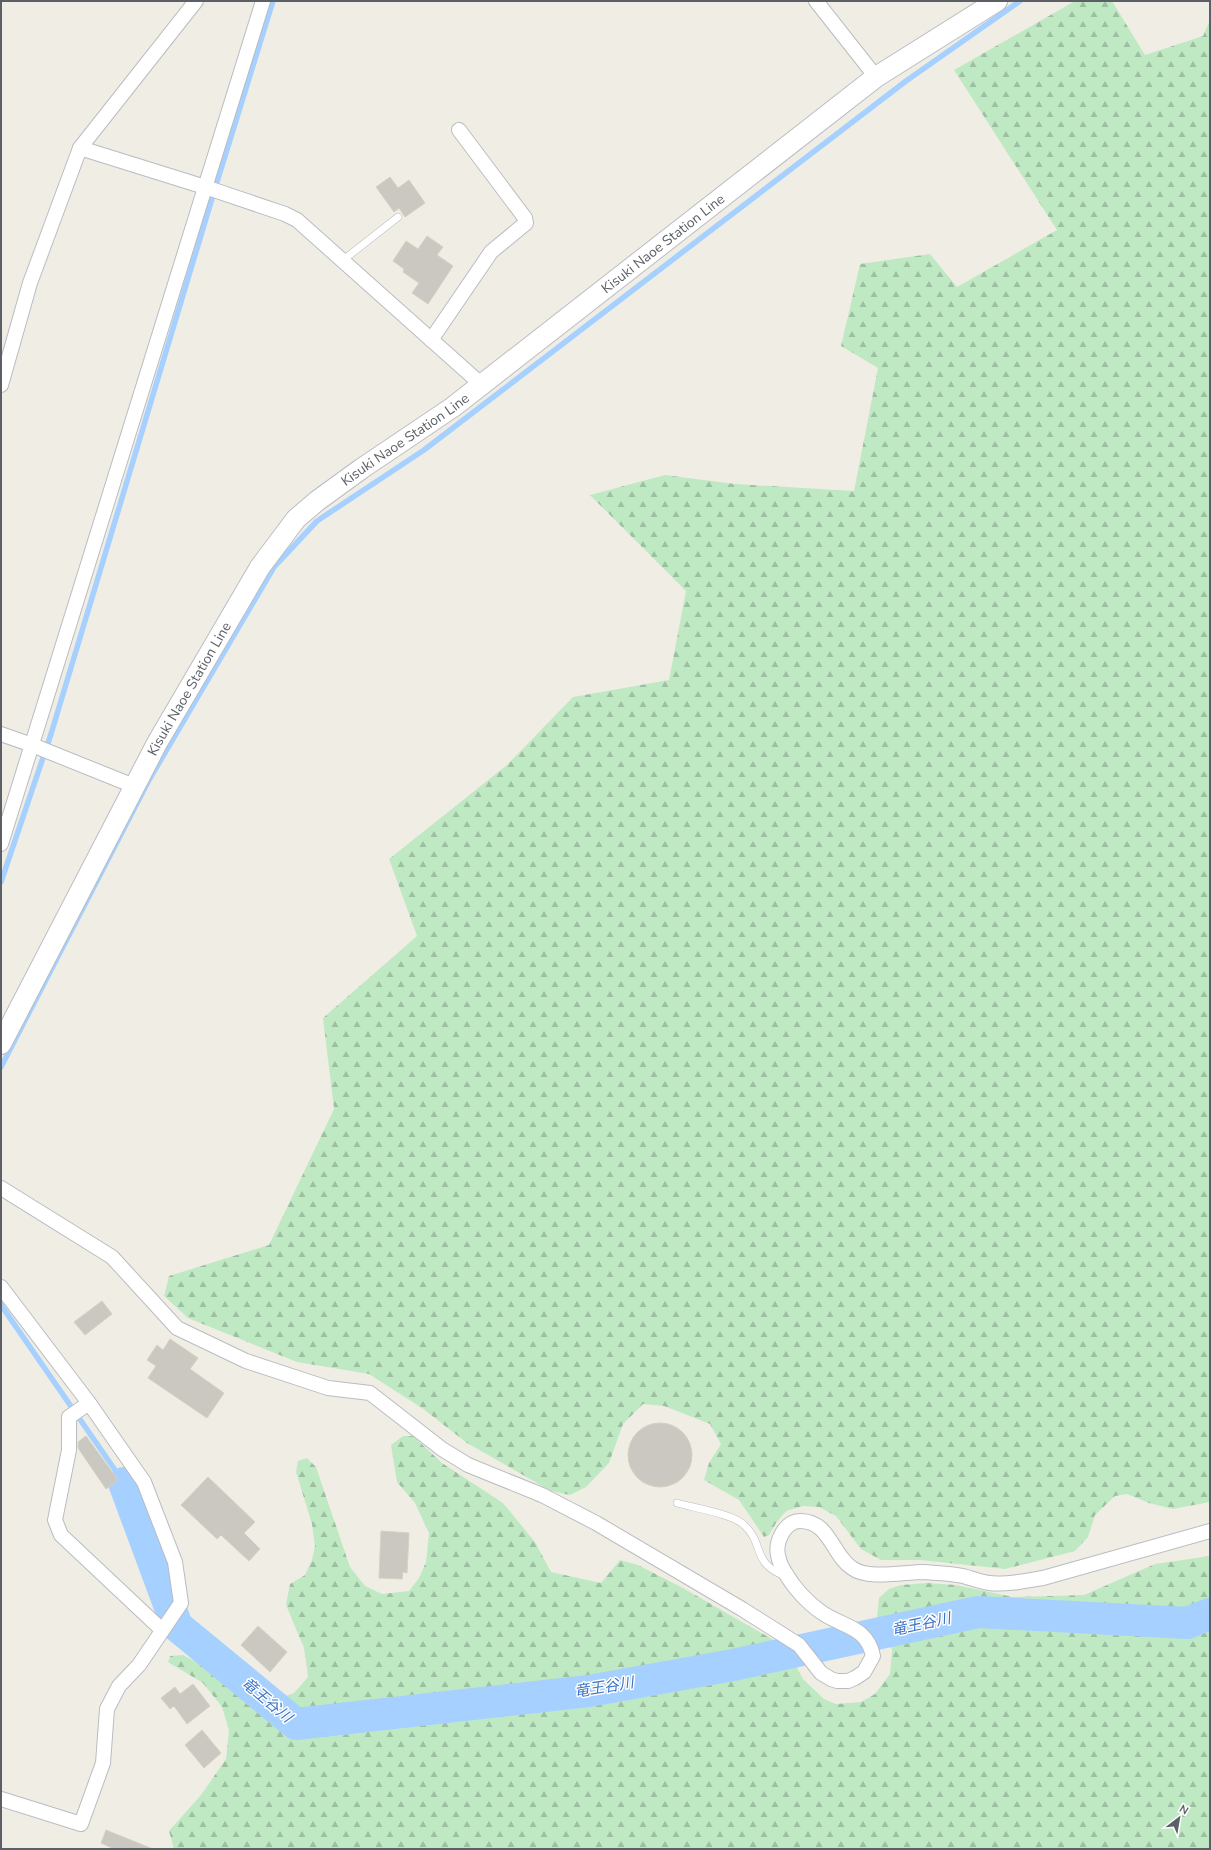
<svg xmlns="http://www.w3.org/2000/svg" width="1211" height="1850" viewBox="0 0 1211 1850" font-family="'Nunito Sans','Noto Sans JP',sans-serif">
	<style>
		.forest { fill: url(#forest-firs) }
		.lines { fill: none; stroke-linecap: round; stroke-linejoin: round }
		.stream { stroke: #a5d0ff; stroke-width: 5.5 }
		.river { stroke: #a5d0ff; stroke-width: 32 }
		.building { fill: #cbc8c1; stroke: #d5d1c2 }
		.service-casing { stroke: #b9bcc1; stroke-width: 8 }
		.minor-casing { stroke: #b9bcc1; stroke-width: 16 }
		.secondary-casing { stroke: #babdc3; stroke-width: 22 }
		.service { stroke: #fff; stroke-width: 7 }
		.minor { stroke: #fff; stroke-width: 14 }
		.secondary { stroke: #fff; stroke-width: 20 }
		.labels { text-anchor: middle; stroke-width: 3; stroke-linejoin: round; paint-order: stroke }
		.street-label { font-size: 14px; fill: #5c6066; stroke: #fff }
		.water-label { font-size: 15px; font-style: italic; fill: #3b72c4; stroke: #fff }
	</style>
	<defs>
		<pattern id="forest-firs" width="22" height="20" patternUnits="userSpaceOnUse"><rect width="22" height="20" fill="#bfe9c3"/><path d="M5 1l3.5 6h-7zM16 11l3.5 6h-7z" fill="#9ec0a2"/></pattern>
	</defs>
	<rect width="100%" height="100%" fill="#f0eee4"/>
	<g class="forest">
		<polygon points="1075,1 1112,1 1145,55 1203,36 1210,20 1210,1502 1173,1509 1149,1503 1127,1494 1115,1496 1095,1515 1088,1537 1075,1551 1005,1569 920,1560 881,1560 861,1549 836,1516 819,1507 803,1506 786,1511 776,1523 769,1535 764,1537 739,1500 704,1480 709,1463 721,1444 710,1424 664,1406 643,1404 623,1424 609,1463 586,1487 570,1495 551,1491 467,1443 422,1408 369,1374 297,1362 188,1318 164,1296 169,1276 269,1245 334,1109 323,1018 417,936 389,859 507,765 573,697 669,680 686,591 590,495 665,475 735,484 854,491 878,368 841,346 860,264 930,254 957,287 1057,230 954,70"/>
		<polygon points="403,1436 413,1436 442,1463 503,1503 535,1542 551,1572 601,1583 620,1560 638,1565 683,1588 772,1639 793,1660 803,1679 824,1699 836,1704 861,1702 875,1694 890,1674 892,1650 877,1617 879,1598 889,1589 901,1585 927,1583 956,1585 1013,1597 1084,1595 1155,1564 1210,1556 1210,1849 174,1849 169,1831 201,1795 226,1759 229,1730 222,1707 203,1683 168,1662 170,1656 183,1655 204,1666 232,1686 253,1699 280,1698 294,1693 308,1677 304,1648 286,1605 290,1584 305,1575 312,1560 315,1546 312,1524 296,1472 298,1461 307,1458 316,1467 350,1567 365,1586 382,1594 409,1591 419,1578 426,1562 429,1533 415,1503 397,1482 391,1445"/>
	</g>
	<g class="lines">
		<g class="stream">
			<polyline points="1,882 51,734 217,182 273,1"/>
			<polyline points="1,1067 149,780 274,567 317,521 424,450 906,81 1020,1"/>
			<polyline points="1,1305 124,1483"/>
		</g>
		<polyline class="river" points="124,1483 177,1626 296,1724 589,1691 733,1665 978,1612 1187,1623 1210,1614"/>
	</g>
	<g class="building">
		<polygon points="390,177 398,188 409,180 425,203 405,217 399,208 394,212 376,187"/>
		<polygon points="427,236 443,247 437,255 453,266 428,304 412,293 419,283 403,272 404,269 393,261 406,241 418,249"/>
		<polygon points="102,1301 112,1314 85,1335 74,1322"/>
		<polygon points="170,1339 198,1358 190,1369 224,1393 207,1418 148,1378 156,1366 147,1360 157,1345 163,1350"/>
		<circle cx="660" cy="1455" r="32"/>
		<polygon points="86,1436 118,1480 106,1489 78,1448 78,1442"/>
		<polygon points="208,1477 255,1522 244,1533 260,1549 249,1561 221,1535 217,1539 181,1505"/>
		<polygon points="381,1531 409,1533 407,1573 403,1572 402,1579 379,1578"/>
		<polygon points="258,1626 287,1652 270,1672 241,1645"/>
		<polygon points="193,1684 210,1706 187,1724 174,1706 170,1709 161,1698 175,1687 180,1694"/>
		<polygon points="202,1730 221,1753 204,1768 185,1745"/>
		<polygon points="106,1830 153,1849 114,1849 101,1843"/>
	</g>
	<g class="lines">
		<g class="service-casing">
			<g id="service">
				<polyline points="342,261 398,217"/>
				<path d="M677,1503C694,1508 733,1514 744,1525C765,1544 751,1563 785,1576"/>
			</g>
		</g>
		<g class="minor-casing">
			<g id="minor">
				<polyline points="816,1 876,77"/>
				<polyline points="80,148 205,187 285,214 297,220 482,385"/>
				<polyline points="431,340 491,252 526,223 525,218 459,130"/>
				<polyline points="1,385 30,283 80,148 196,1"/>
				<polyline points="1,734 32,745 134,786"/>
				<polyline points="1,844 263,1"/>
				<path d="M1,1188L112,1257L177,1328L246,1361L328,1388L370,1393L442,1449L468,1465L542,1495L596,1523L742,1609L799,1645L821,1673L831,1679L837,1681H848L855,1678L864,1672L873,1656C867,1626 842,1627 821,1612C808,1603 794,1588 786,1574C782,1568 779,1562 778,1555C775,1542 785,1521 800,1521C830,1521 832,1555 852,1568C868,1580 904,1572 923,1572C936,1573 950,1573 963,1576C971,1578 980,1582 989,1583C1006,1585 1026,1581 1043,1578L1210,1531"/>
				<polyline points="1,1287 89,1403 144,1482 175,1562 181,1603 139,1665 119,1686 107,1709 103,1763 81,1824 1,1799"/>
				<polyline points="89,1403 69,1417 69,1450 55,1520 61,1535 162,1630"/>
			</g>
		</g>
		<g class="secondary-casing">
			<g id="secondary">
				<path id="s1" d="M1,1044L157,743L260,567L296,519L317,501L361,469L453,407L876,77L997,1"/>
			</g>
		</g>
		<use href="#service" class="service"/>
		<use href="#minor" class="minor"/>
		<use href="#secondary" class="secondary"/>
	</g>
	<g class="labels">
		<g class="street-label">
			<text dy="5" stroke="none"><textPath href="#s1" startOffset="1062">Kisuki Naoe Station Line</textPath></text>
			<text dy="5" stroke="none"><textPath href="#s1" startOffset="738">Kisuki Naoe Station Line</textPath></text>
			<text dy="5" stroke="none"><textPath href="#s1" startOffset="402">Kisuki Naoe Station Line</textPath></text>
		</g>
		<g class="water-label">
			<text transform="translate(921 1624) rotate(-12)" y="5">竜王谷川</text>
			<text transform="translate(604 1687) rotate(-9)" y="5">竜王谷川</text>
			<text transform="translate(267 1700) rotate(40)" y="5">竜王谷川</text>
		</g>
	</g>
	<rect width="1211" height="1850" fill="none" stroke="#5c6066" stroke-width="4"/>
	<g transform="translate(1179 1818) rotate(31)" stroke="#ffffff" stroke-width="3" paint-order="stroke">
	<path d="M0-3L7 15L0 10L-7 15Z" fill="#5c6066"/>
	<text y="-6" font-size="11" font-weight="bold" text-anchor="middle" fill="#5c6066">N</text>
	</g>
</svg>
